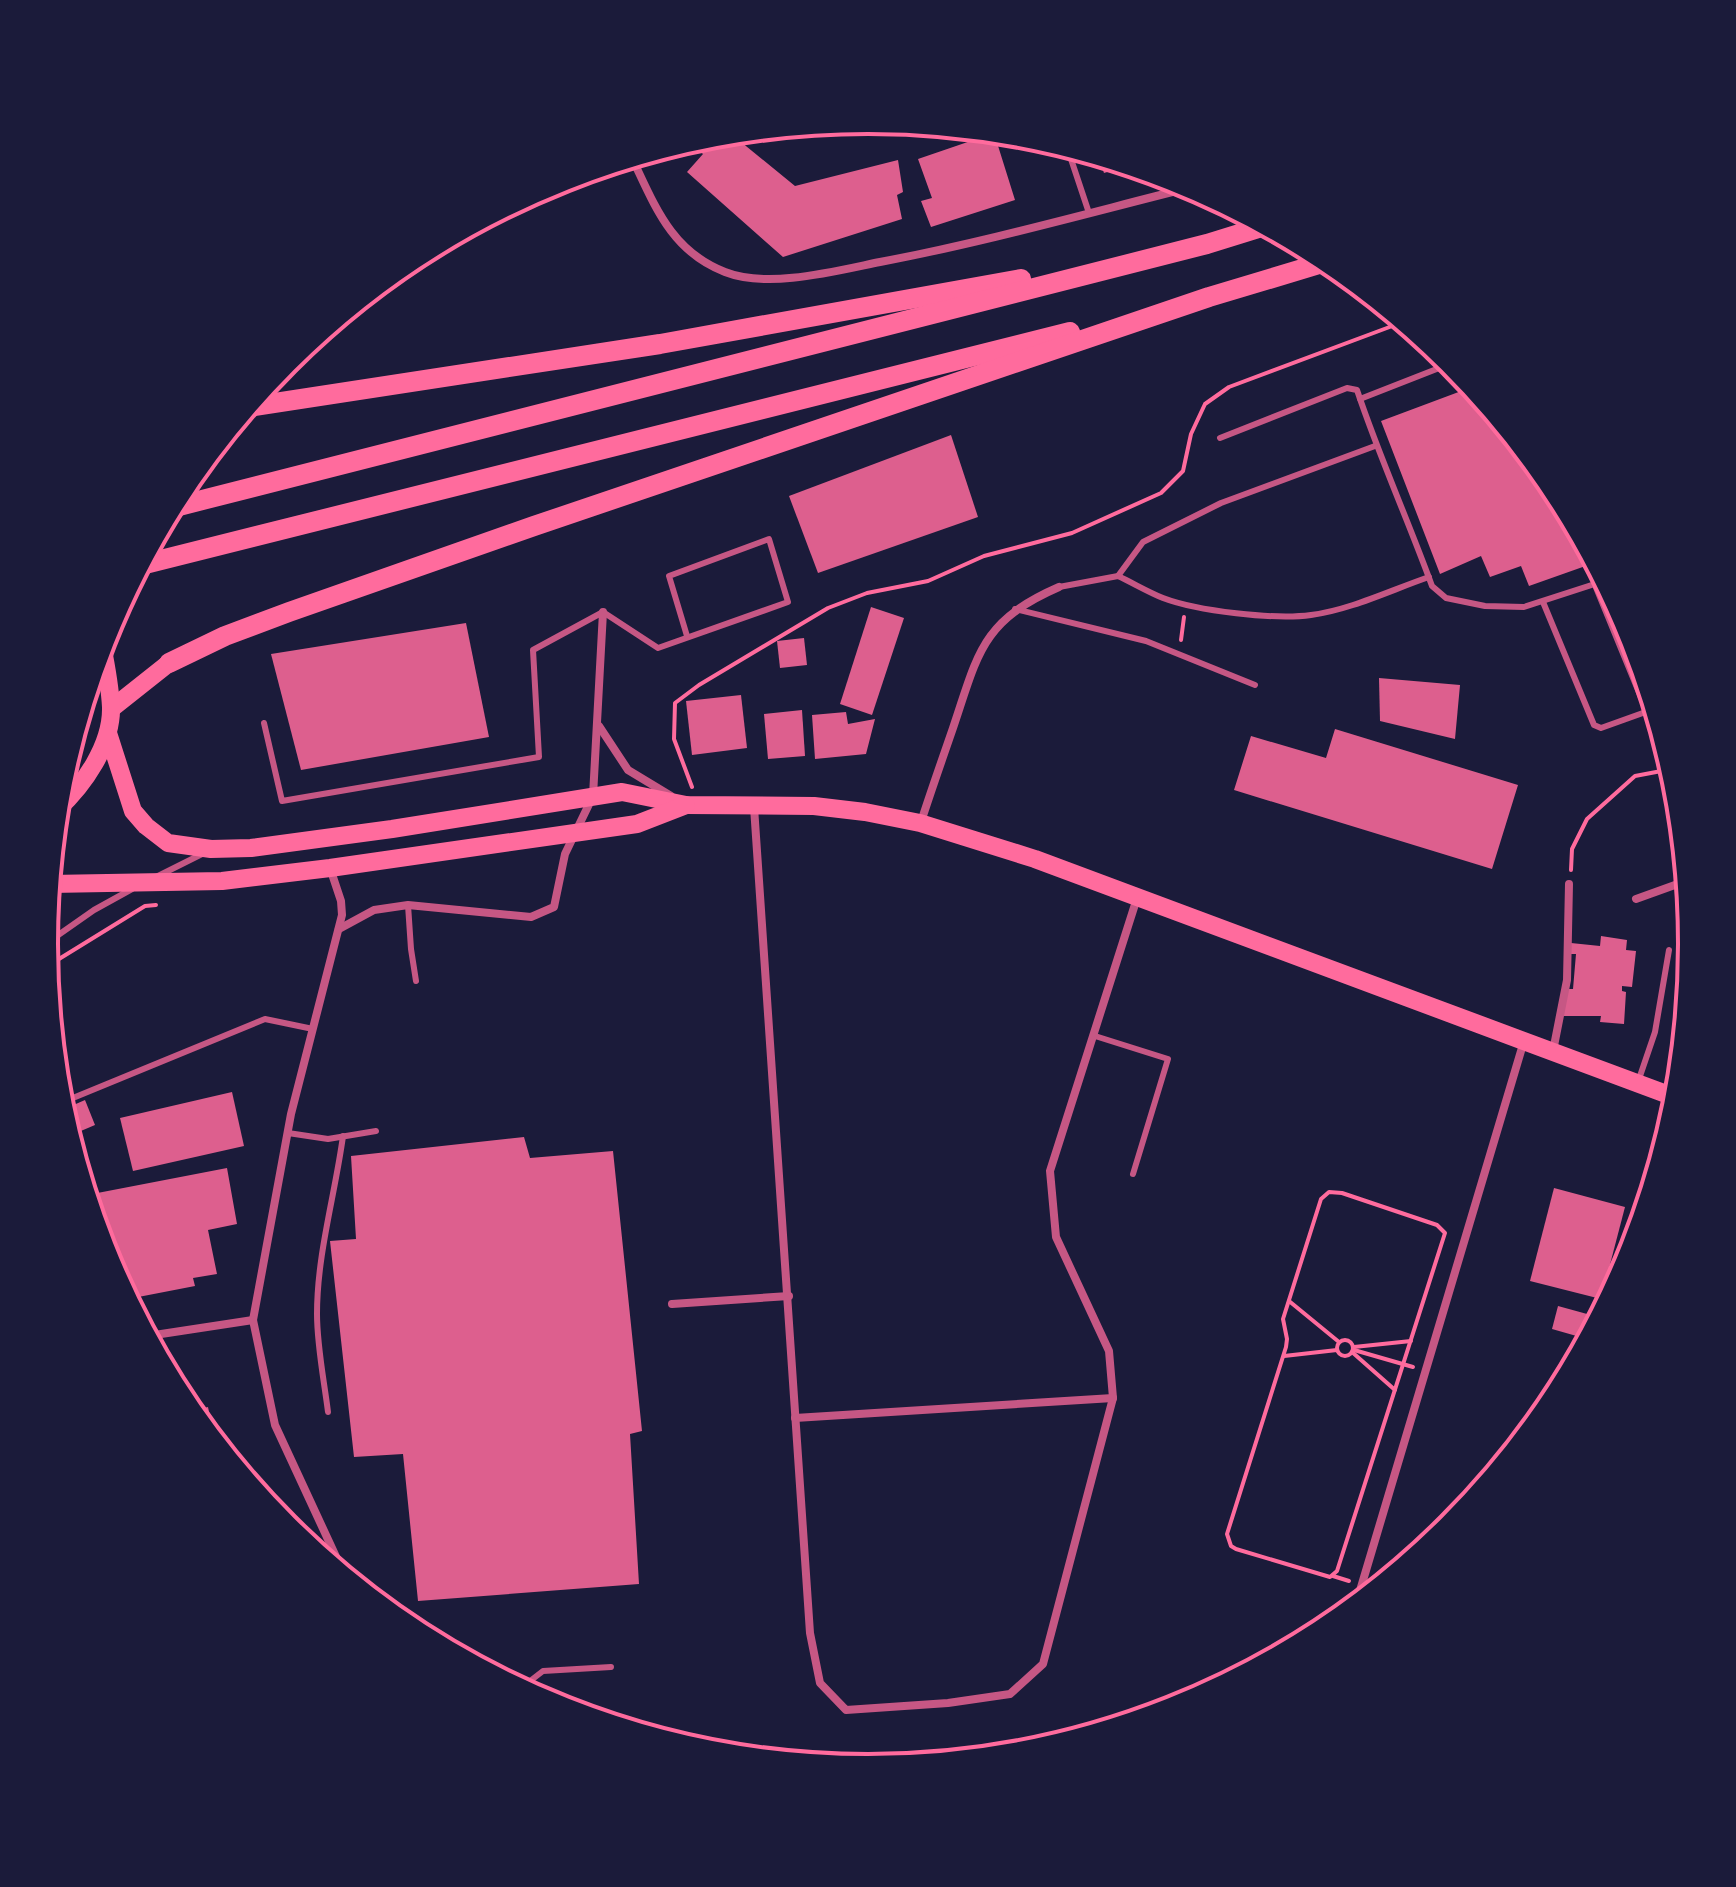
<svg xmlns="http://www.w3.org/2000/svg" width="1736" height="1887" viewBox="0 0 1736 1887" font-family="'PT Sans',sans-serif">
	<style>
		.building { fill: #dd5f8e }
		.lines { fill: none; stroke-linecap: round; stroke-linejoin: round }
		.path { stroke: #ff6b9d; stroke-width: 4 }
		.service { stroke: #c65784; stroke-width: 6 }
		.minor { stroke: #c65784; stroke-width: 8 }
		.primary { stroke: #ff6b9d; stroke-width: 18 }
		.trunk { stroke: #ff6b9d; stroke-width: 18 }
		.motorway { stroke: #ff6b9d; stroke-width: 20 }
		.rim { fill: none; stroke: #ff6b9d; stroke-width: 4 }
	</style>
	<rect width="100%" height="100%" fill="#1b1b3a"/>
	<g class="building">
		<polygon points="730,133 795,186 898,160 903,192 897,195 902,219 783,257 687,172 703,154 696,148 710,135"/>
		<polygon points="994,133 1015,200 931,227 921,201 932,198 918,159"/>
		<polygon points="1098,156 1128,166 1104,173"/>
		<polygon points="1472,387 1553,486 1594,563 1529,586 1521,566 1490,577 1481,556 1440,574 1381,421"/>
		<polygon points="951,435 978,517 818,573 789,496"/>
		<polygon points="871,607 904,618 872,715 840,704"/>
		<polygon points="466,623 489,737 301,770 271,654"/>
		<polygon points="804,638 807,665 780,668 777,641"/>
		<polygon points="1379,678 1460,685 1455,739 1380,721"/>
		<polygon points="741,695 747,748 692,755 686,701"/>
		<polygon points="802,710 805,756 768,759 764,714"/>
		<polygon points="846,712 848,724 875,719 866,754 815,759 812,715"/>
		<polygon points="1335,729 1518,785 1492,869 1234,790 1251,736 1326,758"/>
		<polygon points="1601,936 1627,940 1626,950 1636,951 1632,987 1622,986 1622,991 1626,992 1624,1024 1600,1022 1601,1016 1563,1016 1565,989 1573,989 1576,954 1570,954 1571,943 1600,946"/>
		<polygon points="232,1092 244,1146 133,1171 120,1118"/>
		<polygon points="85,1100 95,1125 69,1136 62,1110"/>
		<polygon points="524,1137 530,1158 613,1151 642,1431 630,1434 639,1584 418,1601 403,1454 354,1457 330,1241 356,1239 351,1156"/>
		<polygon points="227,1168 237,1224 208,1230 217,1274 193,1278 195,1286 128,1299 107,1258 87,1195"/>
		<polygon points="1554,1188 1625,1207 1601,1299 1530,1281"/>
		<polygon points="1558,1306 1598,1317 1587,1339 1552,1329"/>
		<polygon points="208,1407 215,1441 191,1411"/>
	</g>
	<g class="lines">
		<g class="path">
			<polyline points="1181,640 1184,617"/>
			<polyline points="692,787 674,739 675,703 699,685 828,608 867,593 928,581 984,556 1072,533 1161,493 1183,471 1191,434 1205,404 1229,387 1403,322"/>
			<polyline points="1571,870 1572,849 1587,819 1635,776 1672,769"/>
			<polyline points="46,967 145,906 156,905"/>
			<polygon points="1329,1192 1342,1193 1437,1225 1445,1233 1337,1571 1330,1577 1236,1549 1231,1546 1227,1534 1286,1347 1287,1339 1283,1319 1321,1199"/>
			<polyline points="1289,1301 1339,1342"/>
			<circle cx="1345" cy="1348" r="8"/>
			<polyline points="1354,1347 1411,1341"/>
			<polyline points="1354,1350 1413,1367"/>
			<polyline points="1352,1352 1395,1390"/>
			<polyline points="1284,1356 1337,1350"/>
			<polyline points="1333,1576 1349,1581"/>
		</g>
		<g class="service">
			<polyline points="1067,147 1089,213"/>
			<polyline points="1360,399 1452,363"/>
			<path d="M1220,438L1347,388L1357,390C1379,456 1408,520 1432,586L1446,598L1485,606L1524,607L1604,581"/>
			<path d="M1118,576C1133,583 1148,592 1163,598C1197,611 1275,620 1311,615C1350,610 1391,590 1429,577"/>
			<polyline points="1595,585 1647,712"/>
			<polyline points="1059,587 1118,576 1143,542 1221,503 1375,446"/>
			<polyline points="1543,602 1594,725 1601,728 1654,709"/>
			<polyline points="1015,609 1146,641 1255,685"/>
			<polyline points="264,723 282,801 539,757 533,650 603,612 658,648 788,602 769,539 669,576 687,636"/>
			<polyline points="156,877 204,853"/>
			<polyline points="408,905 411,949 416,981"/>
			<polyline points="44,945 94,910 132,889"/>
			<polyline points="1095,1036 1168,1059 1133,1174"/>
			<polyline points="57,1081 68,1100 265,1019 313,1029"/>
			<polyline points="1638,1082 1655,1032 1669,950"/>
			<polyline points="288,1133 328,1139 376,1131"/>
			<path d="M328,1412C324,1380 317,1346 317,1314C317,1254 335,1195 343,1136"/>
			<polyline points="521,1688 543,1671 611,1667"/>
		</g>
		<g class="minor">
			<path d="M632,158C655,206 671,251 725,272C768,289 836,271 880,262C985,242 1088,213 1192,187"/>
			<polyline points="599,726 628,770 671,796"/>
			<polyline points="754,807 810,1633 820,1683 846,1710 948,1703 1010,1694 1043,1664 1113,1398 1109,1351 1056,1237 1050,1171 1137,898"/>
			<path d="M921,822C931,791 942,760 953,728C978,654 981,621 1059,587"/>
			<polyline points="330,868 341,901 342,915 291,1114 253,1320 275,1425 344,1574"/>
			<polyline points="1636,899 1686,881"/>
			<polyline points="339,929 374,910 408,905 531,917 554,907 565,854 593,796 603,612"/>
			<polyline points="1553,1051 1567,980 1569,884"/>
			<polyline points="672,1304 789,1296"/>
			<polyline points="148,1336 253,1320"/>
			<polyline points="795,1418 1113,1398"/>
			<polyline points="1356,1604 1524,1041"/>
		</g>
		<g class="primary">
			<polyline points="108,733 133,811 146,826 168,843 211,849 251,848 392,829 622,792 686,805 814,806 865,812 920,823 1035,859 1677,1098"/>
			<polyline points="50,884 222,881 330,868 637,824 686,805"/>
		</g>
		<g class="trunk">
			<polyline points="111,709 169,663"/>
			<path d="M57,810C84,785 112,745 111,707C110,687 106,665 102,645"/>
		</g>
		<g class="motorway">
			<polyline points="248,407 660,344 1021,279"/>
			<polyline points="171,508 1207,244 1265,226"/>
			<polyline points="141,565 1070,332"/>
			<polyline points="169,663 225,636 289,612 534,526 1209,297 1329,261"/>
		</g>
	</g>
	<path d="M0 0H1736V1887H0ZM58 944a810 810 0 1 1 1620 0a810 810 0 1 1-1620 0Z" fill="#1b1b3a" fill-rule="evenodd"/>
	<path class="rim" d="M58 944a810 810 0 1 1 1620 0a810 810 0 1 1-1620 0Z"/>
</svg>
